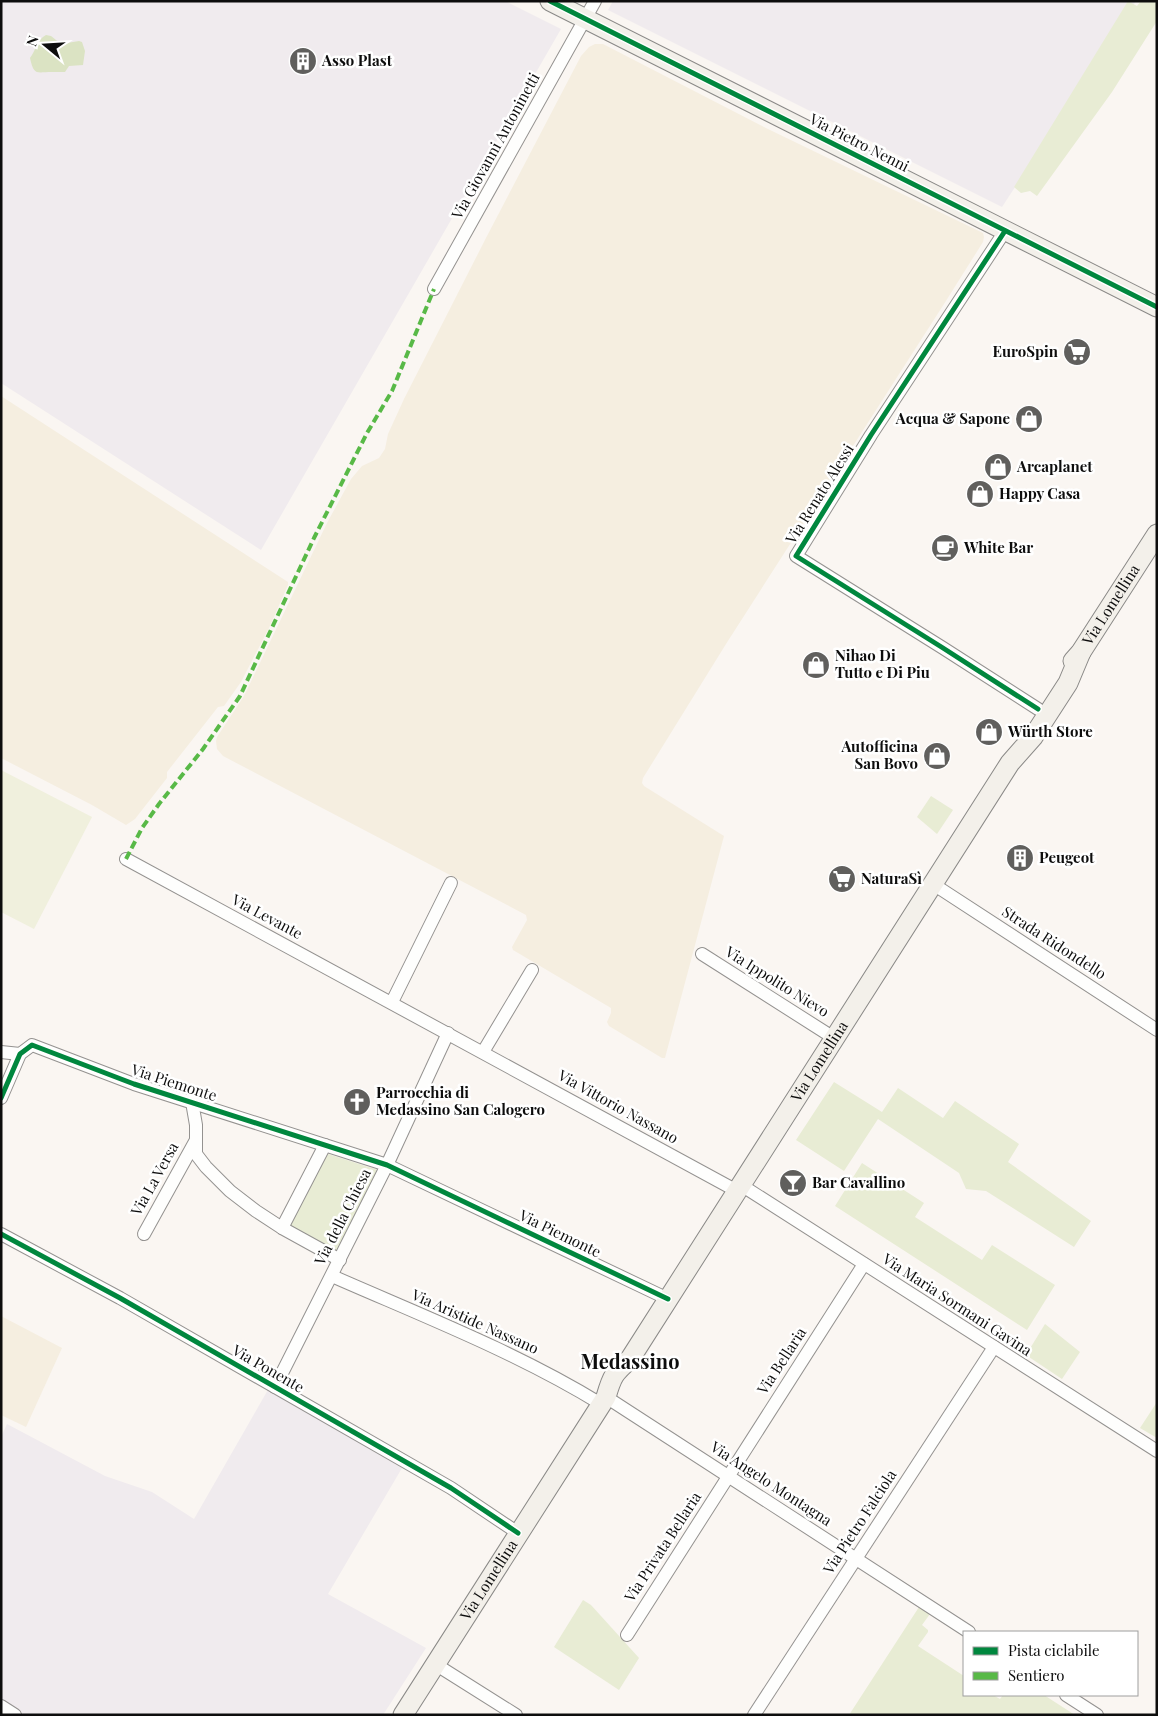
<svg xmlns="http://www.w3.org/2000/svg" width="1158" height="1716" viewBox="0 0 1158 1716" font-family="'Playfair Display',serif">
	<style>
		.industrial { fill: #f0ebee }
		.farmland { fill: #f5eee0 }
		.green { fill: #e8ecd4 }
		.forest { fill: #dbe3c3 }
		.pitch { fill: #f0f0dd }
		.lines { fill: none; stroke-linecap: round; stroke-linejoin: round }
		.street-casing { stroke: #949290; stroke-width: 14 }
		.secondary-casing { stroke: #8a8987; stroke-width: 21 }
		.street { stroke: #fefefd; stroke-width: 12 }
		.secondary { stroke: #f3f0ea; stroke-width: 19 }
		.quiet { stroke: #58b947; stroke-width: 4; stroke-dasharray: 8 4; stroke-linecap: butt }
		.cycleway-casing { stroke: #fff; stroke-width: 8 }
		.cycleway { stroke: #00873e; stroke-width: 5 }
		.labels { text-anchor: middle; stroke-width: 5; stroke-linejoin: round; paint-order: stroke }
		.poi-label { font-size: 15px; font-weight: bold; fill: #0d0d0d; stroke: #fff; text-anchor: start }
		.street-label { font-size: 15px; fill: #0d0d0d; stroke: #fff }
		.district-label { font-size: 20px; font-weight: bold; fill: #0d0d0d; stroke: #fff }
	</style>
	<rect width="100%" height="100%" fill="#faf6f2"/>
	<g class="industrial">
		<polygon points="1,1 505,1 561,29 261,550 1,383"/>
		<polygon points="613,1 1136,1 1002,207 608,10"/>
		<polygon points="269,1388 402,1468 328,1594 426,1648 383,1715 25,1715 1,1700 1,1437 7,1424 105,1476 152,1492 194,1519"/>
	</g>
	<g class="farmland">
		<polygon points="595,44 603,44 768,129 983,233 984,237 983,242 944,304 726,644 643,778 642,783 644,786 724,836 665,1058 662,1058 609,1026 607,1022 611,1013 611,1008 513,950 512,947 527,920 526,915 223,756 217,749 216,741 217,737 244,696 327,523 351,479 362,466 379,458 385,449 388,434 404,399 487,236 581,56 589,47"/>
		<polygon points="1,396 288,582 288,585 269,628 241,682 224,706 218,707 167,772 167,778 135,819 126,825 92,805 1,758"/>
		<polygon points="1,1316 62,1348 26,1427 1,1415"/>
	</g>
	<g class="green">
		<polygon points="1128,1 1137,6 1141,1 1157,1 1157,21 1112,92 1037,196 1030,191 1021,193 1014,187"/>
		<polygon points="931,796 953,810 937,834 917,817"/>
		<polygon points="834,1082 882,1112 898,1088 943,1118 955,1101 1019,1144 1008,1162 1091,1221 1074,1247 986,1191 966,1189 959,1173 878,1119 844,1171 796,1140"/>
		<polygon points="325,1153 378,1170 336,1252 288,1226"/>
		<polygon points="862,1163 924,1203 915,1217 982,1260 992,1245 1055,1285 1027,1330 835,1206"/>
		<polygon points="1045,1324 1080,1352 1062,1379 1026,1355"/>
		<polygon points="1157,1402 1157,1438 1140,1428"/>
		<polygon points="583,1600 591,1605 639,1658 619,1690 554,1647"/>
		<polygon points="919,1607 930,1614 922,1625 928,1630 928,1632 918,1646 964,1676 964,1695 993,1695 1000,1699 1003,1695 1044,1695 1075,1715 849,1715"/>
	</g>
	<path class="forest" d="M46,35L51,36L61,44L79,41L82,42L85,51L83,65L69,66L65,72C60,72 56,72 52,72C36,72 34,76 30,58C36,50 37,40 46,35Z"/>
	<polygon class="pitch" points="1,770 92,817 34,929 1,912"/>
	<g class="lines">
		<g class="street-casing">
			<g id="street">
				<polyline points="1005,231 871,435 796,556 943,648 1038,709"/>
				<polyline points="434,289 595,1"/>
				<polyline points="126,859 737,1191"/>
				<polyline points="933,884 1157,1030"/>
				<polyline points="702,954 834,1038"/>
				<polyline points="392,1002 451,883"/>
				<polyline points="1,1052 20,1054"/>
				<polyline points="483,1052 532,970"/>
				<polyline points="1,1098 20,1054 32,1045 134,1084 387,1165 668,1299"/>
				<polyline points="192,1102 196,1125 196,1154 206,1167 230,1191 256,1211 282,1228 340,1260"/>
				<polyline points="741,1185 1157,1451"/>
				<polyline points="282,1228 325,1145"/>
				<polyline points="1,1234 120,1298 451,1488 518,1533"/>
				<polyline points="144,1234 196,1140"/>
				<path d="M332,1276C423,1316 516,1352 601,1404"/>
				<polyline points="275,1387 387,1165 448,1033"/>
				<polyline points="606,1397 969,1632"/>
				<polyline points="627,1635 864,1264"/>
				<polyline points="435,1664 516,1715"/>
				<polyline points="1066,1695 1097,1715"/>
				<polyline points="1,1706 15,1715"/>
				<polyline points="754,1715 994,1347"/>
			</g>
		</g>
		<g class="secondary-casing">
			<g id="secondary">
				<polyline points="550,1 1157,307"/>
				<path id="s1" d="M1073,661L1081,652L1157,534"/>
				<path id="s2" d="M403,1715L606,1397C612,1376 614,1373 630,1359L1010,763L1033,737L1068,683L1081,652"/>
			</g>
		</g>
		<use href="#street" class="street"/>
		<use href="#secondary" class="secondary"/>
		<polyline class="quiet" points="126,859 142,828 159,804 203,749 240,696 314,538 367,433 392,391 434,289"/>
		<g class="cycleway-casing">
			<g id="cycleway">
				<polyline points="550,1 1157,307"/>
				<polyline points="1005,231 871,435 796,556 943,648 1038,709"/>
				<polyline points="1,1098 20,1054 32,1045 134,1084 387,1165 668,1299"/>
				<polyline points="1,1234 120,1298 451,1488 518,1533"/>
			</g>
		</g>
		<use href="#cycleway" class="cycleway"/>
	</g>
	<defs>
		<g id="building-disc" transform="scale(1.4375)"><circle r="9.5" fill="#605f5d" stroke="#fff"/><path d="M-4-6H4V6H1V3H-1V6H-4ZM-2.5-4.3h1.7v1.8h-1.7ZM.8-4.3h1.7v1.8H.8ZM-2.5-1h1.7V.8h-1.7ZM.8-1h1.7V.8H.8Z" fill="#fff"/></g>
		<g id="supermarket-disc" transform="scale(1.4375)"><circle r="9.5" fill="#605f5d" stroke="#fff"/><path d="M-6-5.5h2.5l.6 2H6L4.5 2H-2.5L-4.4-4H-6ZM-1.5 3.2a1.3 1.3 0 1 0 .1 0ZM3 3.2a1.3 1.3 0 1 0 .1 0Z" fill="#fff"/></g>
		<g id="shop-disc" transform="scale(1.4375)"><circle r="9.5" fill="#605f5d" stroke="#fff"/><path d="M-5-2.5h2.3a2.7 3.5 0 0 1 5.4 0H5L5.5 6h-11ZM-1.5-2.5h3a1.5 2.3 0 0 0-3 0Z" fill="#fff"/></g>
		<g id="cafe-disc" transform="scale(1.4375)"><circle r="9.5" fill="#605f5d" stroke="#fff"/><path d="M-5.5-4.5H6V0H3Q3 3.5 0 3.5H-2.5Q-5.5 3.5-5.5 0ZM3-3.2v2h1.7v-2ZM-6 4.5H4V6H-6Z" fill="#fff"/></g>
		<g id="church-disc" transform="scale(1.4375)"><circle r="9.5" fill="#605f5d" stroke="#fff"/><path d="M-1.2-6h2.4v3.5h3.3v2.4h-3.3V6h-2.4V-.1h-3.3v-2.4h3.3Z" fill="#fff"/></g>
		<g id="bar-disc" transform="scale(1.4375)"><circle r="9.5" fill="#605f5d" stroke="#fff"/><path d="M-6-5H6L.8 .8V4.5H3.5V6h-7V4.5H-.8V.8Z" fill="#fff"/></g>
	</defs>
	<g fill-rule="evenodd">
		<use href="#building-disc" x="303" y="61"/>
		<use href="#supermarket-disc" x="1077" y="352"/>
		<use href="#shop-disc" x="1029" y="419"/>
		<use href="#shop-disc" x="998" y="467"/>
		<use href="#shop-disc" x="980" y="494"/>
		<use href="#cafe-disc" x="945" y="548"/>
		<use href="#shop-disc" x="816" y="665"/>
		<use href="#shop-disc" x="989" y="732"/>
		<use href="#shop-disc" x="937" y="756"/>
		<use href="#building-disc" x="1020" y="858"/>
		<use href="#supermarket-disc" x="842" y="879"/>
		<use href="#church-disc" x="357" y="1102"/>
		<use href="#bar-disc" x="793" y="1183"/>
	</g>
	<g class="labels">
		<g class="poi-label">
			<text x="322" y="66">Asso Plast</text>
			<text x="1058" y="357" text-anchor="end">EuroSpin</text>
			<text x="1010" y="424" text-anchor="end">Acqua &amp; Sapone</text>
			<text x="1017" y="472">Arcaplanet</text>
			<text x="999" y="499">Happy Casa</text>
			<text x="964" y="553">White Bar</text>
			<text x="835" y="661">Nihao Di<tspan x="835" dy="17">Tutto e Di Piu</tspan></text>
			<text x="1008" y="737">Würth Store</text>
			<text x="918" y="752" text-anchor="end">Autofficina<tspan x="918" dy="17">San Bovo</tspan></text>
			<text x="1039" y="863">Peugeot</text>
			<text x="861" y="884">NaturaSì</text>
			<text x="376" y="1098">Parrocchia di<tspan x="376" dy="17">Medassino San Calogero</tspan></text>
			<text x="812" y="1188">Bar Cavallino</text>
		</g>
		<g class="street-label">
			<text transform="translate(859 143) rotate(27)" y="5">Via Pietro Nenni</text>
			<text transform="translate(496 146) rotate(-61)" y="5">Via Giovanni Antoninetti</text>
			<text transform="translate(820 494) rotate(-58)" y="5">Via Renato Alessi</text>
			<text dy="5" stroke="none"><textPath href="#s1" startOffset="68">Via Lomellina</textPath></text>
			<text transform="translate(267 917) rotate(28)" y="5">Via Levante</text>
			<text transform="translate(1054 943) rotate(33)" y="5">Strada Ridondello</text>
			<text transform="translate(777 982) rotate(32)" y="5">Via Ippolito Nievo</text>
			<text dy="5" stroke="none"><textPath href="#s2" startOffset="776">Via Lomellina</textPath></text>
			<text transform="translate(174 1083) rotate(18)" y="5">Via Piemonte</text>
			<text transform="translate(618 1107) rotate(29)" y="5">Via Vittorio Nassano</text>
			<text transform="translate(155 1179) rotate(-61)" y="5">Via La Versa</text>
			<text transform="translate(343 1217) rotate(-63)" y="5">Via della Chiesa</text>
			<text transform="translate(560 1234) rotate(26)" y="5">Via Piemonte</text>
			<text transform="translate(957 1305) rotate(33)" y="5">Via Maria Sormani Gavina</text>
			<text transform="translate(475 1322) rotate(24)" y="5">Via Aristide Nassano</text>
			<text transform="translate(782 1361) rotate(-57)" y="5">Via Bellaria</text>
			<text transform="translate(268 1369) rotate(30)" y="5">Via Ponente</text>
			<text transform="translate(771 1484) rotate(33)" y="5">Via Angelo Montagna</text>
			<text transform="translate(860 1522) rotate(-57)" y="5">Via Pietro Falciola</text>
			<text transform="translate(663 1547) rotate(-57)" y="5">Via Privata Bellaria</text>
			<text dy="5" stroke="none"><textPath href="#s2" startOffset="160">Via Lomellina</textPath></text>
		</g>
		<g class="district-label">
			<text x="630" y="1369">Medassino</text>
		</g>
	</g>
	<rect width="1158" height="1716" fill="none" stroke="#0d0d0d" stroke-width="5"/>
	<rect x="963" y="1631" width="175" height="65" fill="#ffffff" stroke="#9e9e9e"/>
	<rect x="973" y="1647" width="25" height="8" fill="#00873e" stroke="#9e9e9e"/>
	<text x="1008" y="1656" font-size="15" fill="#0d0d0d">Pista ciclabile</text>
	<rect x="973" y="1672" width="25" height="8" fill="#58b947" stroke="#9e9e9e"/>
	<text x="1008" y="1681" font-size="15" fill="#0d0d0d">Sentiero</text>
	<g transform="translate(45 45) rotate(288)" stroke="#ffffff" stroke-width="4" paint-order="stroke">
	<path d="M0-4L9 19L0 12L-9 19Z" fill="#0d0d0d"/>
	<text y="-8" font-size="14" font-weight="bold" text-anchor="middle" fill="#0d0d0d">N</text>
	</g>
</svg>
